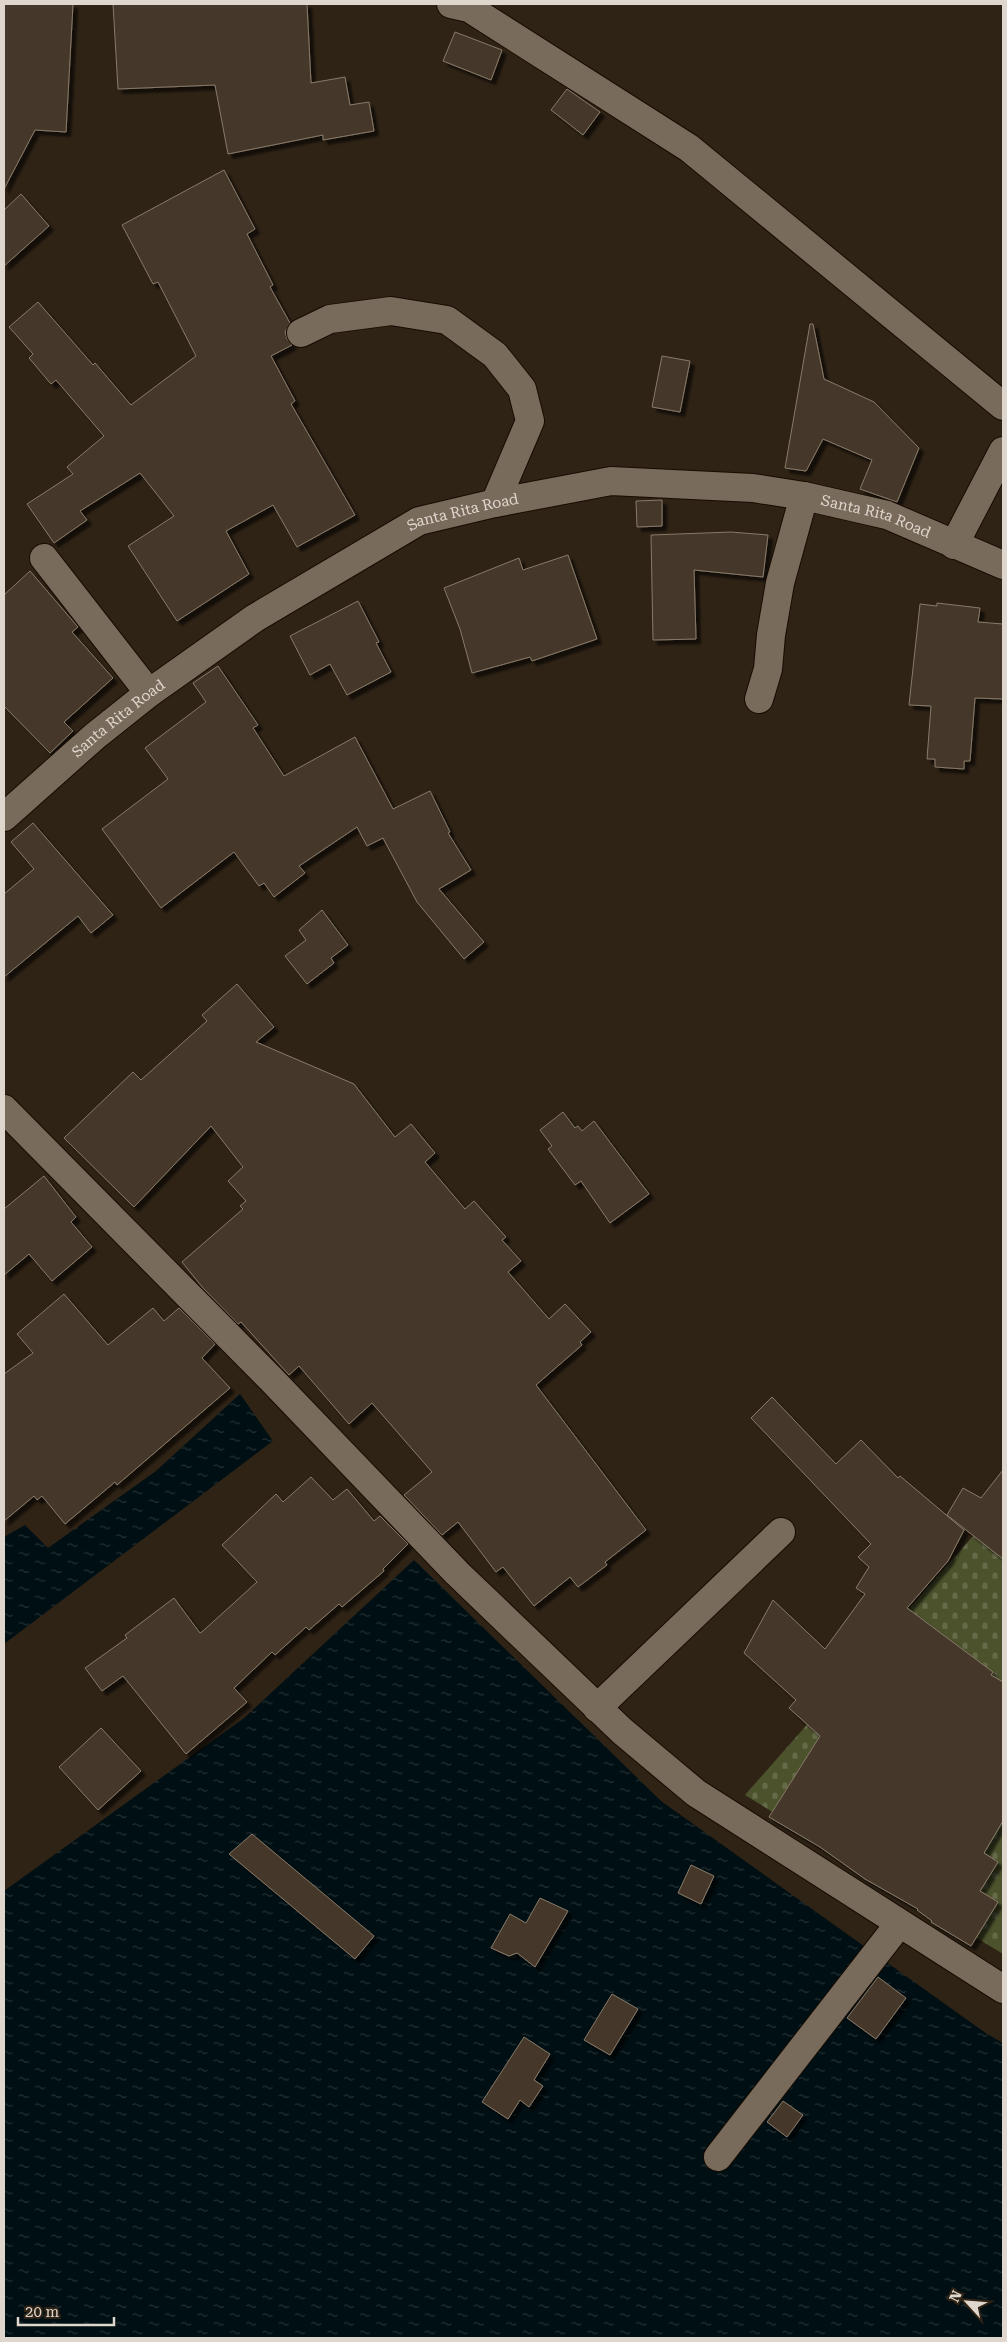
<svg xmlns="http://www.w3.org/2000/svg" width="1007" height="2342" viewBox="0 0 1007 2342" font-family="'Roboto Serif',serif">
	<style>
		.cemetery { fill: url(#cemetery-stones) }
		.water { fill: url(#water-ripples) }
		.building { fill: #443829; stroke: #887a69; filter: url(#shadow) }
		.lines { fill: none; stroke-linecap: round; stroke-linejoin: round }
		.minor-casing { stroke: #170c02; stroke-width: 30 }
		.minor { stroke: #796b5b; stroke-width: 28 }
		.labels { text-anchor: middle; stroke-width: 4; stroke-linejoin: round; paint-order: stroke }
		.street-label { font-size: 15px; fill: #dfd7ce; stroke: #2f2315 }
	</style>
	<defs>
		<pattern id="cemetery-stones" width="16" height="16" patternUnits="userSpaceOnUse" patternTransform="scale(1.25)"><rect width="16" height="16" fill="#4c522c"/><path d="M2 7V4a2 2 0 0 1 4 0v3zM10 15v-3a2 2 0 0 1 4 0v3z" fill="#656a49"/></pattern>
		<pattern id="water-ripples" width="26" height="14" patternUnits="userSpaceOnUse" patternTransform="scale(1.25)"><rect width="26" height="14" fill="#000f13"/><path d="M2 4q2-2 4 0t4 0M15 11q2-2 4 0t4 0" fill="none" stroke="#253134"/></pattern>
		<filter id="shadow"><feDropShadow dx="4.5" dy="4.5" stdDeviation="1" flood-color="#0009"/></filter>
	</defs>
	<rect width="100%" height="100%" fill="#2f2315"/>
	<polygon class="cemetery" points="1003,1502 1003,1954 745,1795"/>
	<g class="water">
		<polygon points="240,1394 273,1441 4,1644 4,1537 25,1525 48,1548 156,1471"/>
		<polygon points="414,1560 661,1801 987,2034 1003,2043 1003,2338 4,2338 4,1891 244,1718"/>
	</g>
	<g class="building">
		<polygon points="4,4 73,4 66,132 35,130 4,189"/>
		<polygon points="113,4 307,4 311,83 345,77 350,105 369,102 374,131 323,140 323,135 228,154 215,85 118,89"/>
		<polygon points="455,32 502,50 491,80 443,61"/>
		<polygon points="567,89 600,112 583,135 551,110"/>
		<polygon points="224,170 255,229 247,234 273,285 270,287 290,323 285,332 287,339 292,345 271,356 295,401 291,404 355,515 297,547 273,505 226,531 249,574 177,621 128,546 174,516 140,473 80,511 87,520 54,543 27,504 73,474 67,467 104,436 56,380 51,384 29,358 33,354 9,327 38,302 93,365 95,363 131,405 196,356 158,282 153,284 122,225"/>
		<polygon points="21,194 49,226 4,266 4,210"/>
		<polygon points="810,324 813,324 824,379 874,402 919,448 897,502 860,489 872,460 823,439 806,471 785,468"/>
		<polygon points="662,356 690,361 680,412 652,407"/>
		<polygon points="662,500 662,526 637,527 636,501"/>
		<polygon points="731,532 768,535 763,577 694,570 696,639 653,640 651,535"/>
		<polygon points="568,555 597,639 532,661 530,657 472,673 460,629 444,588 519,558 523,570"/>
		<polygon points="30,571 78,627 72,632 113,678 64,722 73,731 50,753 4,706 4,595"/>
		<polygon points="358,601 379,642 376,643 391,672 347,695 330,664 310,675 290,636"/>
		<polygon points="937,603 980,608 978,622 1003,624 1003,699 975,698 970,761 964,761 964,769 935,767 935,759 927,759 931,706 909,705 920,604 937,606"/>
		<polygon points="218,666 258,725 253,728 284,776 355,737 393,809 430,791 450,832 448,833 471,870 439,889 484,942 464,959 417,902 383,838 367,846 357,827 299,866 305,873 274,897 264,883 259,886 234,852 161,908 102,829 168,779 145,748 206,702 193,683"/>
		<polygon points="33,823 113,915 91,933 78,916 4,977 4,894 34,869 11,842"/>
		<polygon points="322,910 348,945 331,958 334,963 307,984 285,956 306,940 299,930"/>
		<polygon points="237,984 274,1027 256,1042 354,1084 395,1137 411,1124 435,1153 425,1162 465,1209 474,1201 506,1237 502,1240 521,1261 508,1272 549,1319 565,1304 591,1332 580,1342 582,1345 536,1385 646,1530 605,1562 607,1565 578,1587 570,1577 534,1606 503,1567 496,1572 458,1522 442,1535 404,1495 432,1472 372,1403 349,1424 299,1366 289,1375 241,1322 238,1324 203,1288 182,1262 243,1209 240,1206 246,1201 228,1181 243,1167 211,1126 134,1207 64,1138 133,1072 141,1080 207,1021 202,1015"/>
		<polygon points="563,1112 575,1128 578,1126 582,1131 594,1121 649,1194 610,1223 581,1181 575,1185 548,1149 552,1146 540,1130"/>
		<polygon points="44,1176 76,1217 71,1222 92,1247 52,1281 29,1254 4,1275 4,1209"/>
		<polygon points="64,1294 108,1345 153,1308 164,1321 179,1308 215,1344 202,1358 230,1388 117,1485 115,1482 65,1524 42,1496 37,1500 34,1496 4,1521 4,1374 33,1353 17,1334"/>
		<polygon points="772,1397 836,1464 861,1440 898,1478 900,1476 964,1530 948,1561 907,1608 993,1672 991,1675 1003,1682 1003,1821 984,1853 998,1862 980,1891 998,1902 971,1946 931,1922 932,1921 917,1910 918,1909 865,1879 820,1847 769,1817 820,1736 789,1708 796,1700 744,1653 773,1600 825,1649 865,1594 856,1588 869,1567 858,1557 871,1544 751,1418"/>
		<polygon points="1003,1470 1003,1559 947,1515 963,1488 981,1498"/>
		<polygon points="311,1477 333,1500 347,1489 374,1521 380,1516 408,1544 383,1569 384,1571 342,1607 339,1604 309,1630 306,1627 275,1655 272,1652 234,1688 247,1702 186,1754 123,1676 102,1691 85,1668 127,1638 125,1635 174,1598 200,1633 203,1631 257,1582 222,1545 276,1494 283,1502"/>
		<polygon points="101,1728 141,1771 98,1810 59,1767"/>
		<polygon points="252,1834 374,1936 355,1959 229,1854"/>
		<polygon points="691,1865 714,1876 701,1904 678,1893"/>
		<polygon points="540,1898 568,1911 535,1967 517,1953 509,1956 491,1948 510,1914 526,1923"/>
		<polygon points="878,1977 906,1998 876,2039 847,2018"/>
		<polygon points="612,1994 638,2009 610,2055 584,2040"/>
		<polygon points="524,2037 550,2054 534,2080 543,2086 529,2107 520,2100 508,2119 482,2102"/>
		<polygon points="783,2101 803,2115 787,2137 767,2122"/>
	</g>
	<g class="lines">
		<g class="minor-casing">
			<g id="minor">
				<polyline points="451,4 469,8 689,148 1003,406"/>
				<polyline points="301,333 330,319 391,311 447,320 495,355 522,389 530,421 495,503"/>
				<polyline points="954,545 1003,451"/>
				<polyline points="44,558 149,693"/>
				<polyline points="759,699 768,669 771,635 780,583 804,496"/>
				<path id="s1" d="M4,817L95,736L149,693L255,618L419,521L495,503L611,481L753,488L804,496L887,515L1003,565"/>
				<polyline points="4,1109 271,1379 457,1573 622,1731 696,1793 1003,1989"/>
				<polyline points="597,1708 781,1532"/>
				<polyline points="718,2157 899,1924"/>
			</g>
		</g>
		<use href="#minor" class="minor"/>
	</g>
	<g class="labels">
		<g class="street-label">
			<text dy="5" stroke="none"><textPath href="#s1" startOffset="556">Santa Rita Road</textPath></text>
			<text dy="5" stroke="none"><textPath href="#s1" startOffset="976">Santa Rita Road</textPath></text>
			<text dy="5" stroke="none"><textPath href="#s1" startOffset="151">Santa Rita Road</textPath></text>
		</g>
	</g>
	<rect width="1007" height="2342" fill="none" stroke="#dfd7ce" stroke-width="10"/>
	<g transform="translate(967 2302) rotate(296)" stroke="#2f2315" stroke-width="4" paint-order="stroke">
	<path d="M0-4L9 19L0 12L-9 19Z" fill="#dfd7ce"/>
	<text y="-8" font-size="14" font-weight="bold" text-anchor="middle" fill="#dfd7ce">N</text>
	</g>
	<path d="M18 2317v8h96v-8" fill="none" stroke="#dfd7ce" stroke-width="2.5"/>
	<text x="25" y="2317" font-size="15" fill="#dfd7ce" stroke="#2f2315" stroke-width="4" paint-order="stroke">20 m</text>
</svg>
